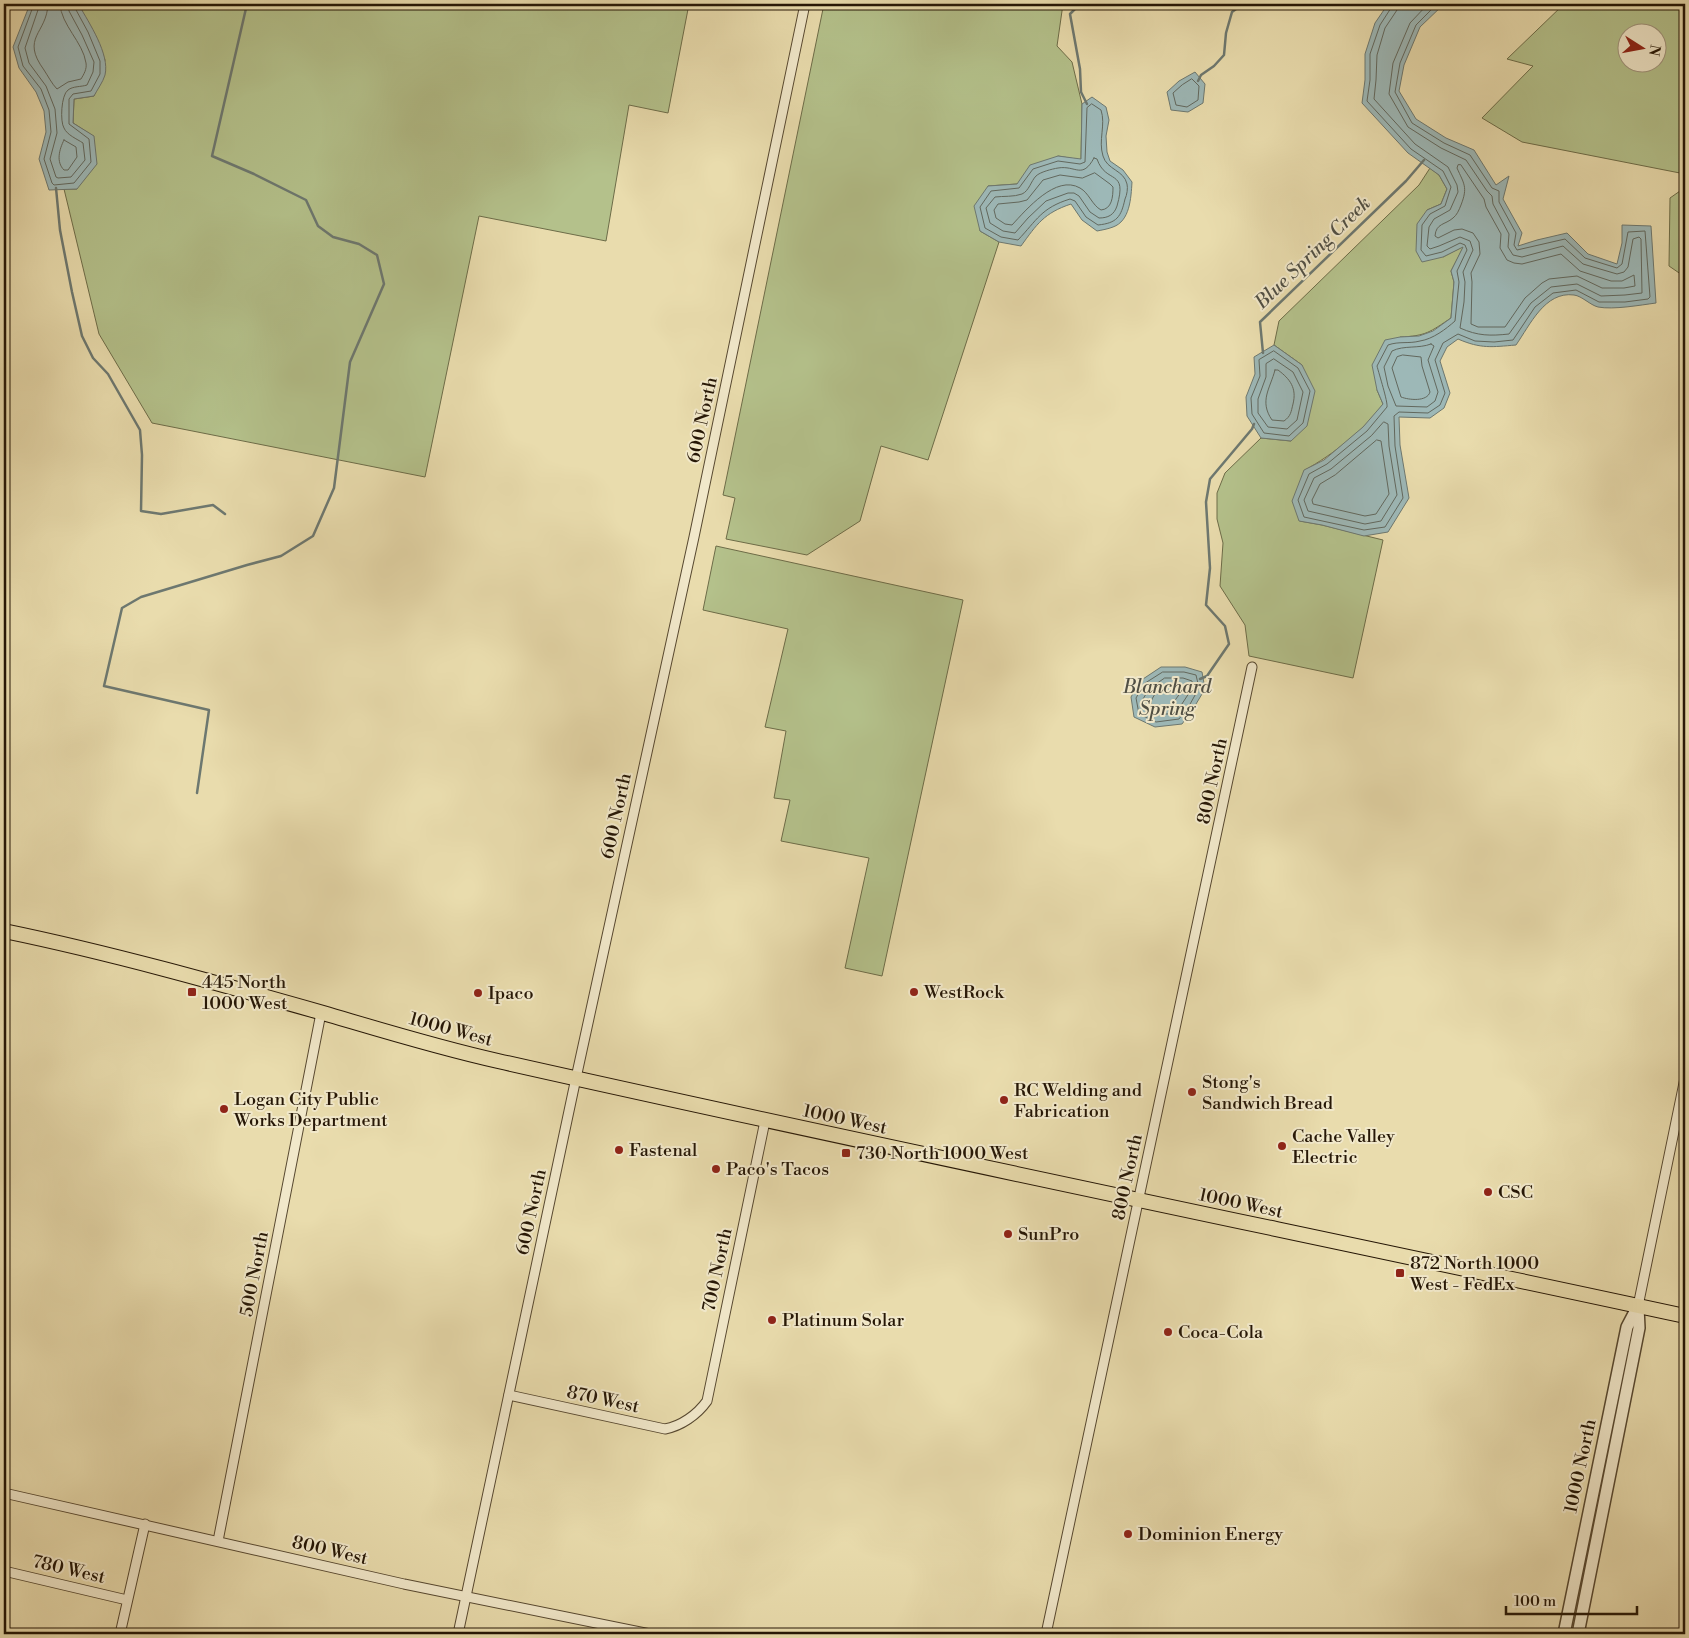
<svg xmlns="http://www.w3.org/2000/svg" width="1689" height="1638" viewBox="0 0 1689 1638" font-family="'Libre Bodoni',serif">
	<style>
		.green { fill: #b4c18b; stroke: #6d6c48; fill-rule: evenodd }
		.water { fill: #9db8b7; stroke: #6d7870 }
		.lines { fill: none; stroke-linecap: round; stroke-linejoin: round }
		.shore { stroke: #62685e; stroke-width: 1 }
		.stream { stroke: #6d7870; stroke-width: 2.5 }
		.minor-casing { stroke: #574830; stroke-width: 11 }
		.tertiary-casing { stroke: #574830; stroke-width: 14 }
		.primary-casing { stroke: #261706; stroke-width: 16 }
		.minor { stroke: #f1e8ca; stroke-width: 9 }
		.tertiary { stroke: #f1e8ca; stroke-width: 11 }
		.primary { stroke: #e9dcad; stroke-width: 14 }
		.poi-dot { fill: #8f2418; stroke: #f1e8ca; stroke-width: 2 }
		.labels { text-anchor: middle; stroke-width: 4; stroke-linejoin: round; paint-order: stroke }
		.street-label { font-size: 18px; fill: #261706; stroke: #f1e8ca }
		.poi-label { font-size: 18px; fill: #261706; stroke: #f1e8ca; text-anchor: start }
		.water-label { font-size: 19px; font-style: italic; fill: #504f44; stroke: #f1e8ca }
	</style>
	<rect width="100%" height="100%" fill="#e9dcad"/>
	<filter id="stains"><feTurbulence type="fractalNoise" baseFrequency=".004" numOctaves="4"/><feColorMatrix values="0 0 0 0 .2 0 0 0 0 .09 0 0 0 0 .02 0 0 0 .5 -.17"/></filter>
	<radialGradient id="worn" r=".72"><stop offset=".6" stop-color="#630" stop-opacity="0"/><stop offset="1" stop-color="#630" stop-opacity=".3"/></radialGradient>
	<g class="green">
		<polygon points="80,4 689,4 668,113 629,105 606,241 479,216 425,477 152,423 99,334 64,189 77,189 93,136 73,123 74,99 94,96 105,60 92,30 79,5"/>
		<polygon points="824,4 1063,4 1057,46 1072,62 1082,104 1081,160 1058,156 1017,184 988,186 980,231 999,242 928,460 881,446 860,521 807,555 726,539 735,498 723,495"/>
		<path d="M1564,4H1685V174L1522,142L1482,118L1533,66L1507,59ZM1626,32H1656V62H1626Z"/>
		<path d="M1430,168L1439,175L1447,189L1441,204L1427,210L1443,257L1464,246L1451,271L1454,282L1451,318C1430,332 1426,336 1400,337L1377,390L1383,404C1365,430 1332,455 1305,470L1300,521L1322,525L1383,540L1353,678L1249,656L1245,625L1220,586L1223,543L1217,519V493L1225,473L1261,438L1291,441L1302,365L1274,345L1279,321L1419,185Z"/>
		<polygon points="1680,191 1685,192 1685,277 1669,266 1670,198"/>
		<polygon points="716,546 963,600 882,976 845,968 869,858 781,841 790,800 774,798 786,731 765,727 788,629 703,610"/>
	</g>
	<g class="water">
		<path d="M30,4H80L79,5C89,23 110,54 105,75C103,82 97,90 94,96L74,99L73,123L94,136L97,164L77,189L49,190L39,159L46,132L44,111L36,92L19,68L13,47Z"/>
		<path d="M1388,4H1444L1420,27L1404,65L1399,91L1416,119L1446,138L1474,150L1496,185L1509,176L1503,199L1522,233L1518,246L1537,240L1567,233L1588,254L1617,264L1622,243V225L1651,226L1656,303C1641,305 1613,310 1598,307C1590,305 1582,296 1574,295C1545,291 1530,325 1516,345C1492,347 1481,349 1458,339L1447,347L1440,361L1450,393L1444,408L1430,418L1399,417L1400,445L1409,498L1388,532L1364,536L1322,525L1299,521L1292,501L1304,470L1324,460L1363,427L1383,404L1377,390L1372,365L1385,340L1400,337L1419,336L1433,331L1451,318L1454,282L1451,271L1463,247L1443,257L1422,262L1416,251L1417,224L1427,210L1441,204L1447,189L1439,175L1408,153L1362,103L1365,80V54L1375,23Z"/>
		<polygon points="1195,72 1205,84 1203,103 1188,112 1171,110 1167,92 1179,81"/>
		<path d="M1092,97L1106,107L1109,120L1106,136L1107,152L1110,161L1123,170L1132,182C1131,198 1130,221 1113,227C1108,229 1102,230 1097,231L1082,220L1071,204C1044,213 1037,224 1021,246L999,242L980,231L974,206L988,186L1017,184L1030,165L1058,156L1081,159L1082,104Z"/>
		<polygon points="1274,345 1302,365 1315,391 1307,426 1291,441 1261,438 1247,416 1246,397 1255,374 1254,357"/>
		<polygon points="1161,667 1185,667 1202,672 1205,689 1193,709 1182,724 1155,727 1134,717 1131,697 1140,681"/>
	</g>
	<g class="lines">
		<g class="shore">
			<polyline points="34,4 18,47 23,66 41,89 49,110 51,132 44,159 52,183 54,185 74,183 91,162 89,139 69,124 69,99 73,94 91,91 100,74 100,61 88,32 75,8 74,4"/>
			<path d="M40,4L25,48L29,63L46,86L55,109L57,133L50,159L56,177L58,178L71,177L85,160L83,143C77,139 67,135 64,128C60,122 61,95 68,90C73,86 81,87 87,85L93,72L94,62L82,35L69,11L68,4"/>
			<path d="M48,4C47,34 20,37 44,70C48,76 52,84 57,89L68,82L81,79C84,74 87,69 86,63C83,42 61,25 60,4"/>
			<path d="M1391,4V8L1380,25L1370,54V80L1367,101L1411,149L1443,171L1451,187L1445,206L1430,214L1422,225L1421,250L1426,256L1442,252L1460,243L1465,245L1467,250L1457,271L1459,282L1455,321C1446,329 1433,339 1420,341C1409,344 1399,341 1388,345L1377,366C1379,374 1388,402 1387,407L1367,431L1327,464L1309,474L1298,500L1304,517L1364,530L1385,527L1403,498L1395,446L1394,416L1399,412L1428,413L1440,405L1445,393L1435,360L1443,343L1458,334L1475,341L1494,342L1513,340L1535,307L1553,293L1576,290L1599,302H1625L1648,299L1650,297L1645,231L1628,232L1622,264L1617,268L1585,258L1565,239L1517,250L1514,245L1516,233L1499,202V191L1492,188L1470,155L1444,143L1412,123L1395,92L1400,63L1416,25L1437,4"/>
			<path d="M1398,4L1397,10L1385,28L1377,55L1376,80L1374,99L1415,144L1448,167L1457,185L1458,192L1450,210L1434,219L1429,227L1427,246L1430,249L1439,246L1460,237L1470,241L1473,250L1463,272L1465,282L1464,302L1460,328C1478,336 1490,336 1509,334L1531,303L1551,287L1577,284L1601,296L1625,295L1642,293L1641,239L1639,237L1633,239L1628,267L1624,272L1617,274L1583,264L1563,246L1522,257L1513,255L1508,247L1509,234L1493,204L1492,196L1487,191L1466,160L1441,148L1408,127L1389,94L1393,63L1410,23L1428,4"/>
			<polygon points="1192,79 1199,86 1198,100 1187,107 1176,105 1173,93 1182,85"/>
			<path d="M1092,104L1101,110C1106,125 1098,140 1103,156C1107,170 1124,170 1127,184C1128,188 1127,195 1125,199C1121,217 1117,223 1098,225L1086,217L1075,201L1070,199C1041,208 1037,220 1018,240L1001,237L985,228L980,207L991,191L1019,188L1033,169L1058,161L1080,164L1085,162L1087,108Z"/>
			<path d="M64,140L76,147L77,157L68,170H64C56,162 59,150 64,140Z"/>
			<path d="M1094,158L1097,159C1106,185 1128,168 1117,206C1114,215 1108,218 1099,218L1090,212L1079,196L1074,193H1068L1046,201L1028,218L1015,233L1003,231L990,223L986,208L995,197C1003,196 1014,197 1022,194C1029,191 1031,181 1036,176C1040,172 1052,169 1058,168C1076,165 1082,180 1094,158Z"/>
			<path d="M1461,165L1484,199L1486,207L1501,234L1500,248L1507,260L1514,263L1522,264L1561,254L1580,271L1611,281H1622L1634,275L1635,286L1624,288H1602L1577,276L1549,279L1542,283L1525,298L1505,327H1478L1471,324L1472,282L1471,273L1480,254L1479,242L1473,233L1462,229L1454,230L1438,238L1435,236C1436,223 1445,225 1453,218C1457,215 1459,210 1461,205C1468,187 1464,184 1457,168L1458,165Z"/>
			<path d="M1095,173L1110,184L1113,187C1113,197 1112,209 1101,210C1092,205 1089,193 1080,188C1056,174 1026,210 1012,225L1005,224L996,218L994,210L998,204L1019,202L1027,200L1043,180L1060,175L1082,178Z"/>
			<path d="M1431,344L1434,346L1428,360L1438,392L1435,401L1427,407L1396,406L1388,386L1384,367L1392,351C1404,345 1418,349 1431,344Z"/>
			<polygon points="1274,351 1298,368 1310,391 1303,423 1289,436 1264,433 1252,414 1251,398 1260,376 1259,360"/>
			<path d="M1403,355L1421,357L1422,366L1430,392C1427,402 1409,400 1401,397L1392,368L1397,357Z"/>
			<polygon points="1274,359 1293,372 1303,392 1297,420 1287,429 1268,427 1258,413 1258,399 1266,377 1266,364"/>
			<path d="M1275,370H1278C1290,379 1297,388 1293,404C1291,412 1291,416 1284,421L1272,420C1259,401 1270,389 1275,370Z"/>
			<polygon points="1384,422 1388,424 1389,446 1397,495 1381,521 1365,524 1308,511 1304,500 1314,478 1331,469 1371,436"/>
			<polygon points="1377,440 1381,441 1389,494 1376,514 1365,516 1313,504 1312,500 1320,484 1335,475"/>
			<polygon points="1163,672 1184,672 1196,675 1199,688 1189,706 1179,719 1156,722 1139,714 1136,698 1144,684"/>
			<polygon points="1165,678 1183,678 1192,681 1193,687 1176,713 1157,715 1145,709 1143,699 1149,689"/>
			<path d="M1181,685L1183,689L1171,706L1159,708L1151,704C1151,696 1160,688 1168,685C1171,684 1177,685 1181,685Z"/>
		</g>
		<g class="stream">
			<polyline points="1080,4 1070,14 1080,69 1081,92 1087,104"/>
			<polyline points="1198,81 1201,75 1214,66 1224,55 1226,33 1232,12 1243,4"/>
			<polyline points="56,188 60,230 72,292 82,336 93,358 108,374 140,430 142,455 141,511 161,514 213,505 225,514"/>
			<polyline points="1263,353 1260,322 1406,181 1424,160"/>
			<polyline points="1200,679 1207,676 1229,644 1225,626 1206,605 1210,568 1206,502 1210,479 1252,429 1254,424"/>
			<polyline points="197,793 209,710 104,686 122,608 141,597 247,565 281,556 313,536 334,488 350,362 384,284 377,255 359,244 333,237 318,226 306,200 254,174 212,156 247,4"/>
		</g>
		<g class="minor-casing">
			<g id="minor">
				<polyline points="1638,1306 1685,1078"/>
				<path d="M509,1395L665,1429C681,1426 697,1415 707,1401L765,1121"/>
				<polyline points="4,1493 404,1584 650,1634"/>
				<polyline points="218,1541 321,1013"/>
				<polyline points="4,1571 127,1600"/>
				<polyline points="120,1634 145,1524"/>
				<polyline points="458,1634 576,1078 694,537 805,4"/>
				<polyline points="1046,1634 1252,667"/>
			</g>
		</g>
		<g class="tertiary-casing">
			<g id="tertiary">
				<polyline points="1564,1634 1627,1327 1638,1306"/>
				<polyline points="1578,1634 1639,1328 1638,1307"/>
			</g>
		</g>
		<g class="primary-casing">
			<path id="primary" d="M4,931C111,953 217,983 323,1013C381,1030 439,1048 498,1061C893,1150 1290,1231 1685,1316"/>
		</g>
		<use href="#minor" class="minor"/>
		<use href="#tertiary" class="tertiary"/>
		<use href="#primary" class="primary"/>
	</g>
	<g class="poi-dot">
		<rect x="187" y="987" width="10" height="10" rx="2.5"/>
		<circle cx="914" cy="992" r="5"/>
		<circle cx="478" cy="993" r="5"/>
		<circle cx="1192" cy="1092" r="5"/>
		<circle cx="1004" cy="1100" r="5"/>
		<circle cx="224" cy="1109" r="5"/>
		<circle cx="1282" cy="1146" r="5"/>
		<circle cx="619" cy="1150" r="5"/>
		<rect x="841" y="1148" width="10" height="10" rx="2.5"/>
		<circle cx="716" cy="1169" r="5"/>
		<circle cx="1488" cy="1192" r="5"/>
		<circle cx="1008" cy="1234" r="5"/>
		<rect x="1395" y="1268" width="10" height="10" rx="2.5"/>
		<circle cx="772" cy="1320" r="5"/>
		<circle cx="1168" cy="1332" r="5"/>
		<circle cx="1128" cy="1534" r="5"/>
	</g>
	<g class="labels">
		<g class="street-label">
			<text transform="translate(702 420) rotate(-78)" y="6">600 North</text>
			<text transform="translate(1212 781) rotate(-78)" y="6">800 North</text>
			<text transform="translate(616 816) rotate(-78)" y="6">600 North</text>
			<text transform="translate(451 1029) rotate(15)" y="6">1000 West</text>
			<text transform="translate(845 1119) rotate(12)" y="6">1000 West</text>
			<text transform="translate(1127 1177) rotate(-78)" y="6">800 North</text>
			<text transform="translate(1241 1203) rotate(12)" y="6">1000 West</text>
			<text transform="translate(531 1212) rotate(-78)" y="6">600 North</text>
			<text transform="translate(717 1270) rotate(-78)" y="6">700 North</text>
			<text transform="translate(254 1274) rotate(-79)" y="6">500 North</text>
			<text transform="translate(603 1399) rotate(12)" y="6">870 West</text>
			<text transform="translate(1580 1466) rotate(-78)" y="6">1000 North</text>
			<text transform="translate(330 1550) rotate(13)" y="6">800 West</text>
			<text transform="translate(69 1569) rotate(13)" y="6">780 West</text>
		</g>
		<g class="poi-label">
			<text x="202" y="988">445 North<tspan x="202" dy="21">1000 West</tspan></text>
			<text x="924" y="998">WestRock</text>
			<text x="488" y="999">Ipaco</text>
			<text x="1202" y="1088">Stong's<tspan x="1202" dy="21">Sandwich Bread</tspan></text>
			<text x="1014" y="1096">RC Welding and<tspan x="1014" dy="21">Fabrication</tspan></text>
			<text x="234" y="1105">Logan City Public<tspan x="234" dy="21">Works Department</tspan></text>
			<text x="1292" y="1142">Cache Valley<tspan x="1292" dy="21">Electric</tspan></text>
			<text x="629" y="1156">Fastenal</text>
			<text x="856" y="1159">730 North 1000 West</text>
			<text x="726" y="1175">Paco's Tacos</text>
			<text x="1498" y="1198">CSC</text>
			<text x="1018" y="1240">SunPro</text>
			<text x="1410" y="1269">872 North 1000<tspan x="1410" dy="21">West - FedEx</tspan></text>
			<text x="782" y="1326">Platinum Solar</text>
			<text x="1178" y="1338">Coca-Cola</text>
			<text x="1138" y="1540">Dominion Energy</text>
		</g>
		<g class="water-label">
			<text transform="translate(1312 252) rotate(-44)" y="7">Blue Spring Creek</text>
			<text x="1167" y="693">Blanchard<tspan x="1167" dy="22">Spring</tspan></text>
		</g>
	</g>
	<rect width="1689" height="1638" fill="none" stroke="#e9dcad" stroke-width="20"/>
	<rect x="5" y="5" width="1679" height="1628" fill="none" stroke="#261706" stroke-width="2.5"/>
	<rect x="10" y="10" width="1669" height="1618" fill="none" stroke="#261706"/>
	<g transform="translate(1642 48) rotate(101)"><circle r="24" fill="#f1e8ca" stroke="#a0947c"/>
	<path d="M0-4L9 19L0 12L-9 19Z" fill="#8f2418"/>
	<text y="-8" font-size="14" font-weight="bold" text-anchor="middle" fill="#261706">N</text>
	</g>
	<path d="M1506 1606v8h131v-8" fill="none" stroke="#261706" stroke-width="2.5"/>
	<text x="1514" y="1606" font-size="15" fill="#261706" stroke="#f1e8ca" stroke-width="4" paint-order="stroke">100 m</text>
	<rect width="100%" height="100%" filter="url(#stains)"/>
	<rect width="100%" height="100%" fill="url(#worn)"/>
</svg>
